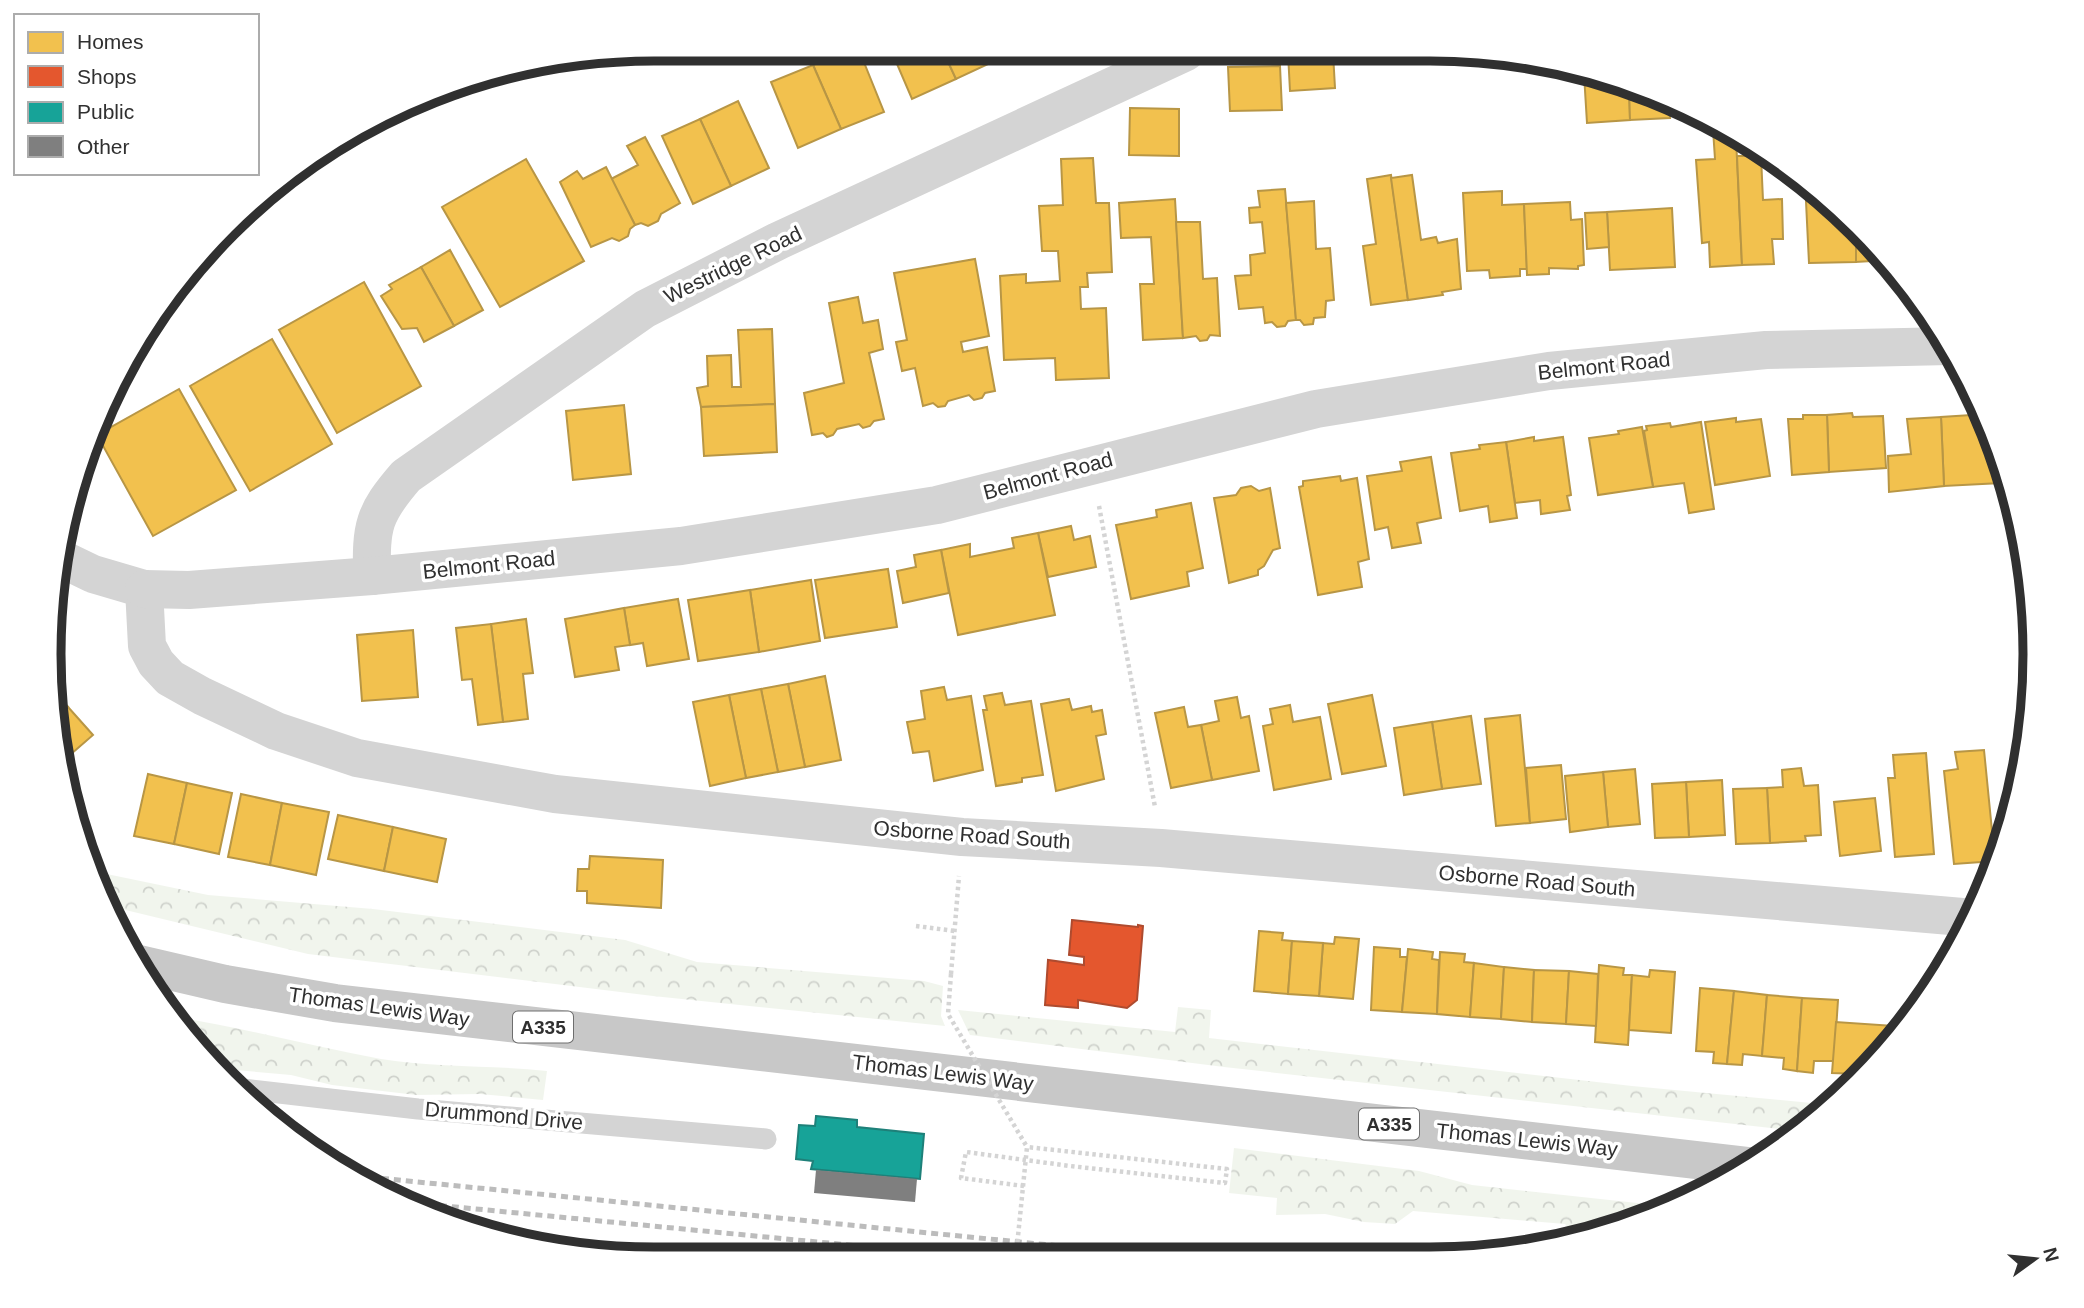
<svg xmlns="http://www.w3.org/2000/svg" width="2084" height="1308" viewBox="0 0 2084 1308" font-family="Helvetica,sans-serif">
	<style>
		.forest { fill: url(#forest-crowns) }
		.homes { fill: #f2c14e; stroke: #b89645; stroke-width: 2 }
		.shops { fill: #e4572e; stroke: #ae4b2f; stroke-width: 2 }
		.public { fill: #17a398; stroke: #1e8079; stroke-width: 2 }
		.building { fill: #7f7f7f }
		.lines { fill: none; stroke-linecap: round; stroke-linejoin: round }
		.path { stroke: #d4d4d4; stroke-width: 4.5; stroke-dasharray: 3.5 3.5; stroke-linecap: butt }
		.service { stroke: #d4d4d4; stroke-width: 21 }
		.minor { stroke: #d4d4d4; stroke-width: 38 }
		.primary { stroke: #c8c8c8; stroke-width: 38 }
		.rail { stroke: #bcbcbc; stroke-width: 5; stroke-dasharray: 7 5; stroke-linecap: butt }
		.path-bridge { stroke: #d4d4d4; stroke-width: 4.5; stroke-dasharray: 3.5 3.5; stroke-linecap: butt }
		.labels { text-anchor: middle; stroke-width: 7; stroke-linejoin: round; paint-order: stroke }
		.shield { fill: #fff; stroke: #6e6e6e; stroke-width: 2 }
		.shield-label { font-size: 19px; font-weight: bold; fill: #303030 }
		.street-label { font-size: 21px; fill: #303030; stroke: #fff }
		.rim { fill: none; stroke: #303030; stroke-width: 9 }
	</style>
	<defs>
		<pattern id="forest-crowns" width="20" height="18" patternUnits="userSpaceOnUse" patternTransform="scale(1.75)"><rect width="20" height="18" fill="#f1f5ed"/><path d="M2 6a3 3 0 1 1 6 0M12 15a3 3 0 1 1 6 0" fill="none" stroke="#cfd2cc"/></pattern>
	</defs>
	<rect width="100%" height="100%" fill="#fff"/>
	<g class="forest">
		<polygon points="97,872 208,895 373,909 625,940 697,962 924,981 943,986 941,1016 945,1026 653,996 308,954 113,907"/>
		<polygon points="1178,1007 1211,1010 1209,1038 1632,1086 1832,1105 1798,1131 1224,1067 970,1035 958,1010 1175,1032"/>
		<path d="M176,1017C245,1028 313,1047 381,1059C436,1068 492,1065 547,1071L543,1100L480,1094L416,1095L332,1085L291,1075L224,1069Z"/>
		<polygon points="1234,1148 1419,1171 1472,1185 1665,1206 1579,1240 1565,1224 1413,1211 1395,1224 1364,1222 1325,1214 1276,1215 1277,1198 1229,1193"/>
	</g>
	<g class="homes">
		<polygon points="847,50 859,50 884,112 841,129 813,65"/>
		<polygon points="891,50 943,51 956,79 912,99"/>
		<polygon points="943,51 998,51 1001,58 956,79"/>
		<polygon points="1288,53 1333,53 1335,88 1290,91"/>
		<polygon points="813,65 841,129 798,148 771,82"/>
		<polygon points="1280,66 1282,110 1230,111 1228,67"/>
		<polygon points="1584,74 1629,86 1630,120 1587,123"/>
		<polygon points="1629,86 1668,99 1670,118 1630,120"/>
		<polygon points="738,101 769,168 731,186 700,119"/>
		<polygon points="1130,108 1179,109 1179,156 1129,155"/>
		<polygon points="700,119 731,186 693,204 662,136"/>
		<polygon points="1713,129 1720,129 1736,138 1742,265 1710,267 1709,242 1702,243 1696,160 1715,159"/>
		<polygon points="645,137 680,203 661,214 658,221 648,226 641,223 635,225 611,179 638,165 627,146"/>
		<polygon points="1737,156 1761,156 1763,200 1782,199 1783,239 1772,239 1774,264 1742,265"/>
		<polygon points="1093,158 1096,203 1109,203 1112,272 1087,273 1088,287 1080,287 1081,309 1106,308 1109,378 1056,380 1055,358 1004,360 1000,276 1026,274 1026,283 1060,281 1058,251 1042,251 1039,206 1063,205 1061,159"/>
		<polygon points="526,159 584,261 500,307 442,207"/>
		<polygon points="606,167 635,225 630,229 628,236 619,241 612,238 591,247 560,182 577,171 583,179"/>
		<polygon points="1391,175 1408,300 1371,305 1363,246 1376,244 1367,179"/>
		<polygon points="1412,175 1421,240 1436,237 1438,243 1457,239 1461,289 1442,292 1443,295 1408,300 1391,178"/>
		<polygon points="1805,181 1856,228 1856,262 1809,263"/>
		<polygon points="1285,189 1296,320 1288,321 1285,326 1277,327 1272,322 1265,323 1263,307 1239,309 1235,276 1251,275 1250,255 1265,253 1262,222 1250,223 1249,208 1260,207 1258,191"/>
		<polygon points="1502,191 1502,205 1524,204 1527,269 1520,269 1520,276 1490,278 1489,270 1467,271 1463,193"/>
		<polygon points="1175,199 1183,338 1143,340 1140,284 1154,284 1151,237 1121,238 1119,203"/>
		<polygon points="1314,201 1316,249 1330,248 1334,300 1326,301 1325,317 1314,318 1313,324 1304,325 1300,320 1296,320 1286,203"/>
		<polygon points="1570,202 1571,220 1582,219 1584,265 1578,266 1578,269 1549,268 1549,274 1527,275 1524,204"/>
		<polygon points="1672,208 1675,267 1610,270 1607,212"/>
		<polygon points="1607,212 1609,247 1587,249 1585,213"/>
		<polygon points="1176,222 1200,222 1203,279 1217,278 1220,336 1210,335 1207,340 1200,341 1196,336 1183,338"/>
		<polygon points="1856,228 1885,255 1888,260 1856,262"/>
		<polygon points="450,250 483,310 454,326 421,267"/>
		<polygon points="975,259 989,336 961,342 963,352 987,347 995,391 985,393 982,398 974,400 969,395 948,401 945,406 938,407 933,403 923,406 915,368 902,371 896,342 907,340 894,273"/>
		<polygon points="421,267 454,326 424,342 417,328 402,329 381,296 392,289 389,285"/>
		<polygon points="364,282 421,386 337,433 279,330"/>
		<polygon points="858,297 863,323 878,320 883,349 869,353 884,419 874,421 870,426 863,428 859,424 837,429 833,435 827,437 823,433 812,435 804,393 844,383 829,303"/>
		<polygon points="772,329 775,404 701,407 697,388 708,386 707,356 731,355 732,387 741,387 738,330"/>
		<polygon points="272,339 332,444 250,491 190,386"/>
		<polygon points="179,389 236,490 153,536 97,435"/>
		<polygon points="775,404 777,452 704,456 701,407"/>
		<polygon points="624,405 631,474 573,480 566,411"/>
		<polygon points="1852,413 1853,417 1883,416 1886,468 1829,472 1827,415"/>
		<polygon points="1803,415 1827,415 1829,472 1792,475 1788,419 1803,419"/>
		<polygon points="1971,415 1971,420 1984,419 1999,450 2001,483 1944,486 1941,417"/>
		<polygon points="1941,417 1944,486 1889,492 1888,456 1911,454 1907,419"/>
		<polygon points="1736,418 1736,422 1761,419 1770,476 1715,485 1705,422"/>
		<polygon points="1701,422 1714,509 1689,513 1684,483 1653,487 1644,431 1647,430 1646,426 1670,423 1671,427"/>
		<polygon points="1642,427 1653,487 1598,495 1589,438 1619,434 1618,431"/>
		<polygon points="1534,437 1534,441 1563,437 1571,495 1567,496 1570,510 1541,514 1540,500 1515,503 1506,442"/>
		<polygon points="1506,442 1517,518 1490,522 1488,506 1460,511 1451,453 1480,449 1479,445"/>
		<polygon points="1431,457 1441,518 1417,523 1421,543 1392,548 1388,527 1375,530 1367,476 1402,471 1400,462"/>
		<polygon points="1340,476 1341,481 1357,478 1369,559 1358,562 1362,587 1318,595 1299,487 1303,486 1303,481"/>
		<polygon points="1251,486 1259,491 1270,488 1280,548 1273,550 1264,566 1258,570 1258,575 1229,583 1214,498 1236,495 1241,488"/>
		<polygon points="1191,503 1203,568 1187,572 1189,586 1131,599 1116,525 1157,517 1156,510"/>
		<polygon points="1071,526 1074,540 1090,536 1096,567 1048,577 1038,533"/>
		<polygon points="1038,533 1055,615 958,635 941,550 970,544 970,557 1014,548 1012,538"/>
		<polygon points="941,550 949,593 903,603 897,571 916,567 914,555"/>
		<polygon points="888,569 897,627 825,638 815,580"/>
		<polygon points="811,580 820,641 759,652 750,590"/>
		<polygon points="750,590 759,652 698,661 688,600"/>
		<polygon points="678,599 689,659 647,666 643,643 630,645 624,608"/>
		<polygon points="624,608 630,645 615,647 619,670 575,677 565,619"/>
		<polygon points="526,619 533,673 523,674 528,719 503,722 491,624"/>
		<polygon points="491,624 503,722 478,725 472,679 462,680 456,628"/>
		<polygon points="413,630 418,697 362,701 357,635"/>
		<polygon points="825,676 841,760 805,767 788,684"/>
		<polygon points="788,684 805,767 778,772 761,689"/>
		<polygon points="944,687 947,700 971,696 983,770 934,781 929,751 913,753 907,722 925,719 921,691"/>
		<polygon points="761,689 778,772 746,778 729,695"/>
		<polygon points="54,691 68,707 57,716"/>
		<polygon points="1002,693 1005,705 1031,701 1043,775 1022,778 1022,782 996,786 983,710 987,710 984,696"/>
		<polygon points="729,695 746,778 710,786 693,702"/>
		<polygon points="1372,695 1386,766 1342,774 1328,704"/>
		<polygon points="1237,697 1241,718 1249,716 1259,771 1212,780 1201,725 1219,721 1215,701"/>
		<polygon points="1069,699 1072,710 1091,706 1092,712 1102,710 1106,734 1096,736 1104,779 1056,791 1041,704"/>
		<polygon points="1290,705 1293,722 1320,717 1331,779 1274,790 1263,726 1273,724 1270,709"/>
		<polygon points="68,707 93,735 63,761 57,716"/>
		<polygon points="1184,707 1188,727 1201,725 1212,780 1171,788 1155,713"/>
		<polygon points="1520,715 1530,823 1496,826 1485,719"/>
		<polygon points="1471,716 1481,784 1442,789 1432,722"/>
		<polygon points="1432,722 1442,789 1404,795 1394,728"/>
		<polygon points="1984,750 1995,861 1954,864 1944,771 1958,769 1955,752"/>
		<polygon points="1926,753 1934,854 1895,857 1888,778 1895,778 1893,755"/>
		<polygon points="1561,765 1566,819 1530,823 1526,768"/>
		<polygon points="1801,768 1804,786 1818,785 1821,835 1805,836 1806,841 1770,843 1767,788 1783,787 1782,770"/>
		<polygon points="1635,769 1640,824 1608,827 1603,772"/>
		<polygon points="1603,772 1608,827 1570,832 1565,776"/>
		<polygon points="148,774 187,783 174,844 134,836"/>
		<polygon points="1722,780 1725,835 1689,837 1686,782"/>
		<polygon points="1686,782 1689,837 1655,838 1652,784"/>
		<polygon points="187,783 232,793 219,854 174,844"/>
		<polygon points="1767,788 1770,843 1736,844 1733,789"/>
		<polygon points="241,794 282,803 270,865 228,857"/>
		<polygon points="1875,798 1881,851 1840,856 1834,802"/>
		<polygon points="282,803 329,812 316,875 270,865"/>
		<polygon points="338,815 393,827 384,871 328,859"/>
		<polygon points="393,827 446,839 437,882 384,871"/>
		<polygon points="590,856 663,860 661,908 587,903 587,891 577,891 578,869 589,869"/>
		<polygon points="1259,931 1283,933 1282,940 1292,941 1288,994 1254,991"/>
		<polygon points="1335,937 1359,939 1353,999 1319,996 1323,943 1334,944"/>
		<polygon points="1292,941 1323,943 1319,996 1288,994"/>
		<polygon points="1374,947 1400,949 1400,957 1407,957 1402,1012 1371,1010"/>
		<polygon points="1408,949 1433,952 1432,959 1439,960 1437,1014 1402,1012"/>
		<polygon points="1440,952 1465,954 1464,962 1474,963 1470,1017 1437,1014"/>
		<polygon points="1474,963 1504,967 1501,1019 1470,1017"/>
		<polygon points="1599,965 1624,968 1623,975 1632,975 1628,1045 1595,1042"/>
		<polygon points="1504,967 1534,970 1532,1022 1501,1019"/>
		<polygon points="1534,970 1569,971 1566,1024 1532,1022"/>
		<polygon points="1650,970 1675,972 1671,1033 1629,1030 1632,975 1649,977"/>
		<polygon points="1569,971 1598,974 1596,1026 1566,1024"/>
		<polygon points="1700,988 1734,991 1727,1064 1713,1063 1714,1052 1696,1051"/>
		<polygon points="1734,991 1767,995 1762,1056 1743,1054 1742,1065 1727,1064"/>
		<polygon points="1767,995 1802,998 1797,1071 1783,1069 1784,1058 1762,1056"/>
		<polygon points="1802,998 1838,1000 1834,1061 1814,1061 1813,1073 1797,1071"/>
		<polygon points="1899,1021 1910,1022 1861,1074 1832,1073 1836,1022 1894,1026"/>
	</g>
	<polygon class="shops" points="1072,920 1138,927 1138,925 1143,926 1137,1000 1127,1008 1078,1000 1078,1008 1045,1005 1048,960 1084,965 1084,957 1069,955"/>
	<polygon class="public" points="816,1116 857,1120 857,1127 924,1134 920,1179 811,1169 813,1161 796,1159 799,1125 815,1126"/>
	<polygon class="building" points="816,1170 917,1179 915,1202 814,1193"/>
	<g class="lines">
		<g class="path">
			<polyline points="1099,506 1155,807"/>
			<polyline points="916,926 955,931"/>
			<polyline points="951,974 959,876"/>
			<polyline points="1024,1186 961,1178 966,1152 1070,1166 1225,1183 1227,1169 1027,1147"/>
		</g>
		<polyline class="service" points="243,1089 418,1109 766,1139"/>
		<g class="minor">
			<polyline points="64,560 93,574 144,589 147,646 156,663 170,678 202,696 276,731 357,758 555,794 962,837 1161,848 1974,918"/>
			<path d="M372,576C371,526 373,514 406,476L645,309L778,241L1186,52"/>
			<polyline points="144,589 189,590 372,576 681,546 937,505 1316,409 1549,371 1766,350 1950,346"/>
		</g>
		<polyline class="primary" points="139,964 225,984 335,1003 1749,1166"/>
		<g class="rail">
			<polyline points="358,1176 1160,1256"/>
			<polyline points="404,1202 952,1255"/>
			<polyline points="534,1243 576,1254"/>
		</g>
		<polyline class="path-bridge" points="951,974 948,1014 1027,1147 1016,1256"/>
	</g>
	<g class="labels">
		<g class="shield">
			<rect x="513" y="1011.5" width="60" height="31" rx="5"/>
			<rect x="1359" y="1108.5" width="60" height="31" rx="5"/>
		</g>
		<g class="shield-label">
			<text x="543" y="1034">A335</text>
			<text x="1389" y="1131">A335</text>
		</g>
		<g class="street-label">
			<text transform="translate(733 265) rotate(-26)" y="7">Westridge Road</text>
			<text transform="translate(1604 366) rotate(-6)" y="7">Belmont Road</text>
			<text transform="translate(1048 476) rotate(-15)" y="7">Belmont Road</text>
			<text transform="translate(489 565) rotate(-6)" y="7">Belmont Road</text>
			<text transform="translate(972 835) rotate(4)" y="7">Osborne Road South</text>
			<text transform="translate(1537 881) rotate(5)" y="7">Osborne Road South</text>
			<text transform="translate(379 1007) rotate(8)" y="7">Thomas Lewis Way</text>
			<text transform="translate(943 1073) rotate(7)" y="7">Thomas Lewis Way</text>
			<text transform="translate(504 1116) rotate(5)" y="7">Drummond Drive</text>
			<text transform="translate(1527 1140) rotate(6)" y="7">Thomas Lewis Way</text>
		</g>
	</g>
	<path d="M0 0H2084V1308H0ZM654 61H1430A593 593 0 0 1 2023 654V654A593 593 0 0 1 1430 1247H654A593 593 0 0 1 61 654V654A593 593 0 0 1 654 61Z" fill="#fff" fill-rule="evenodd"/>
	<path class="rim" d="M654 61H1430A593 593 0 0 1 2023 654V654A593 593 0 0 1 1430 1247H654A593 593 0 0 1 61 654V654A593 593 0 0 1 654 61Z"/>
	<rect x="14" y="14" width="245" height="161" fill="#ffffff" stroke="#acacac" stroke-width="2"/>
	<rect x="28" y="32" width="35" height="21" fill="#f2c14e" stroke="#acacac" stroke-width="2"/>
	<text x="77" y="49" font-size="21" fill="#303030">Homes</text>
	<rect x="28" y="66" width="35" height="21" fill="#e4572e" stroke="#acacac" stroke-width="2"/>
	<text x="77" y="84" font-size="21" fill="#303030">Shops</text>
	<rect x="28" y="102" width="35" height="21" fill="#17a398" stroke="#acacac" stroke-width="2"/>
	<text x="77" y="119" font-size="21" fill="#303030">Public</text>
	<rect x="28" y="136" width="35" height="21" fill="#7f7f7f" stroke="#acacac" stroke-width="2"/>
	<text x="77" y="154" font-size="21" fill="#303030">Other</text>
	<g transform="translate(2035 1259) rotate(75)" stroke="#ffffff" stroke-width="5" paint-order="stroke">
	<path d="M0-5L12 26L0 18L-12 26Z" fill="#303030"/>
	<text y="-10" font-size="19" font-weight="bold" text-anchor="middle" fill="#303030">N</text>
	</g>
</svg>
